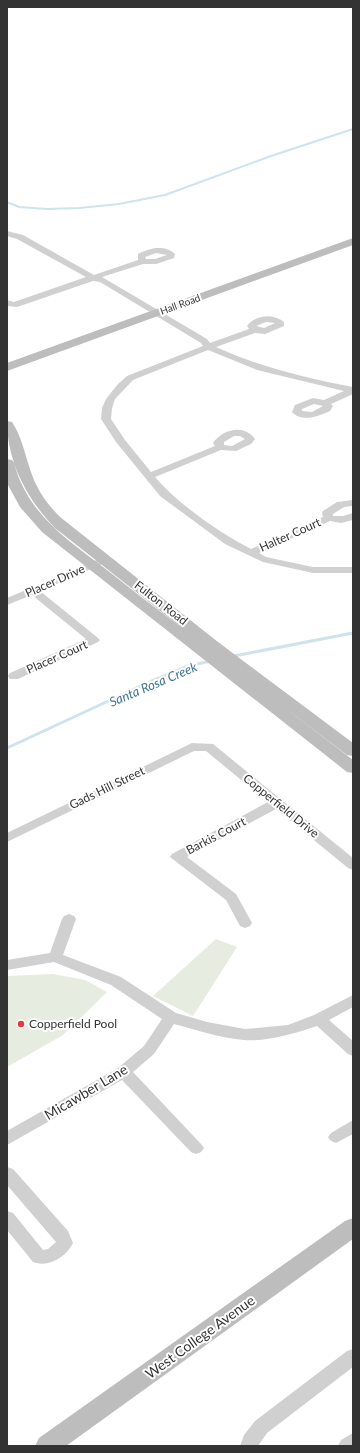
<svg xmlns="http://www.w3.org/2000/svg" width="360" height="1453" viewBox="0 0 360 1453" font-family="Lato,sans-serif">
	<style>
		.green { fill: #e6ecdf }
		.lines { fill: none; stroke-linecap: round; stroke-linejoin: round }
		.stream-far1 { stroke: #cfe2ee; stroke-width: 2 }
		.stream { stroke: #cfe2ee; stroke-width: 3 }
		.street { fill: #d0d0d0; fill-rule: evenodd }
		.secondary { fill: #bdbdbd; fill-rule: evenodd }
		.poi-dot { fill: #e63946; stroke: #fff; stroke-width: 1.5 }
		.labels { text-anchor: middle; stroke-width: 4; stroke-linejoin: round; paint-order: stroke }
		.far-street-label { font-size: 10px; fill: #333; stroke: #fff }
		.street-label { font-size: 12px; fill: #333; stroke: #fff }
		.poi-label { font-size: 12px; fill: #333; stroke: #fff; text-anchor: start }
		.water-label { font-size: 13px; font-style: italic; fill: #3f7597; stroke: #fff }
		.near-street-label { font-size: 14px; fill: #333; stroke: #fff }
	</style>
	<rect width="100%" height="100%" fill="#fff"/>
	<g class="green">
		<polygon points="216,939 237,947 193,1016 153,996"/>
		<polygon points="53,974 85,980 107,992 63,1035 7,1067 7,976"/>
	</g>
	<g class="lines">
		<polyline class="stream-far1" points="7,202 19,207 47,209 79,208 119,204 165,195 271,156 353,129"/>
		<g class="stream">
			<polyline points="234,656 353,633"/>
			<polyline points="7,748 145,684 188,666 211,661"/>
		</g>
		<g class="street">
			<path d="M7,231L23,235L94,275L138,260V254C149,248 165,244 175,254L174,258L156,264H143L102,277L207,339L210,343L249,329L247,326C255,315 273,313 284,322V326L265,334L255,333L216,347C260,367 306,378 353,387V394L331,404L333,406L330,411C319,416 302,423 292,412L295,405L313,398L324,400L344,391L257,370L208,350L133,380L115,399L112,408L111,419L125,440L151,472L215,446L213,443C223,429 244,424 255,439L251,444L236,451L221,450L155,477C178,504 220,533 251,549L323,517L322,513L323,511L337,502L353,500V506L344,507L333,514V516H343L353,513V520L341,523L330,521L259,553L266,557L313,567H353V573H313L263,562L225,544L160,496L116,442L101,419L102,408L106,399L118,384L127,376L203,346L201,343L100,282L93,281L17,307L7,306V300L14,302L86,277L17,239L7,236ZM156,253L167,255L155,259H146L145,257ZM266,322L275,323L264,328L256,326ZM314,404L323,406L312,412L302,411V409ZM234,436H240L245,439L232,446L224,445V442Z"/>
			<polygon points="101,558 106,561 105,563 40,591 98,638 100,640 98,642 18,679 10,679 8,676 10,673 86,639 32,595 7,605 7,598"/>
			<polygon points="192,743 213,744 353,858 353,870 348,868 276,809 187,857 236,894 252,923 250,926 245,928 240,926 226,900 170,857 172,854 268,802 206,751 194,751 7,842 7,833"/>
			<path d="M69,914L74,916L76,919L63,955L121,977L176,1013L207,1022L245,1029L288,1025L314,1015L353,995V1007L329,1020L353,1041V1056L348,1054L317,1026C296,1033 267,1042 244,1040C220,1038 197,1030 174,1024L154,1054L133,1072L201,1144L204,1148L201,1152L196,1154L191,1152L122,1080L7,1145V1131L118,1068L144,1046L162,1019L111,985L54,962L7,970V960L50,953L62,919L64,916Z"/>
			<polygon points="353,1120 353,1134 336,1143 331,1141 328,1137 331,1133"/>
			<path d="M7,1167L13,1169L68,1231L73,1243C66,1257 49,1268 33,1262L7,1230V1211L13,1213L43,1250L48,1249L56,1242L7,1185Z"/>
			<polygon points="353,1349 353,1367 267,1433 258,1446 240,1446 244,1435 255,1421 347,1351"/>
			<polygon points="353,1433 353,1446 338,1446 341,1440"/>
		</g>
		<g class="secondary">
			<polygon points="353,238 353,245 7,371 7,363"/>
			<path d="M7,421L12,422C22,437 25,455 31,472C37,490 47,504 60,517L218,642L353,743V756L347,755L276,701L353,760V773L347,772L42,532L20,507L8,485L7,459L12,460L14,463C28,515 67,539 107,570C132,590 157,609 182,628L55,528C27,499 7,462 7,421Z"/>
			<polygon points="353,1218 353,1239 66,1446 35,1446 39,1438 345,1221"/>
		</g>
	</g>
	<circle class="poi-dot" cx="21" cy="1024" r="4"/>
	<g class="labels">
		<g class="far-street-label">
			<text transform="translate(180 304) rotate(-20)" y="4">Hall Road</text>
		</g>
		<g class="street-label">
			<text transform="translate(290 535) rotate(-24)" y="4">Halter Court</text>
			<text transform="translate(55 581) rotate(-24)" y="4">Placer Drive</text>
			<text transform="translate(161 603) rotate(38)" y="4">Fulton Road</text>
			<text transform="translate(57 657) rotate(-24)" y="4">Placer Court</text>
			<text transform="translate(107 788) rotate(-26)" y="4">Gads Hill Street</text>
			<text transform="translate(281 806) rotate(39)" y="4">Copperfield Drive</text>
			<text transform="translate(216 836) rotate(-28)" y="4">Barkis Court</text>
		</g>
		<g class="poi-label">
			<text x="29" y="1028">Copperfield Pool</text>
		</g>
		<g class="water-label">
			<text transform="translate(153 684) rotate(-23)" y="5">Santa Rosa Creek</text>
		</g>
		<g class="near-street-label">
			<text transform="translate(86 1092) rotate(-31)" y="5">Micawber Lane</text>
			<text transform="translate(200 1337) rotate(-36)" y="5">West College Avenue</text>
		</g>
	</g>
	<rect width="360" height="1453" fill="none" stroke="#333333" stroke-width="16"/>
</svg>
